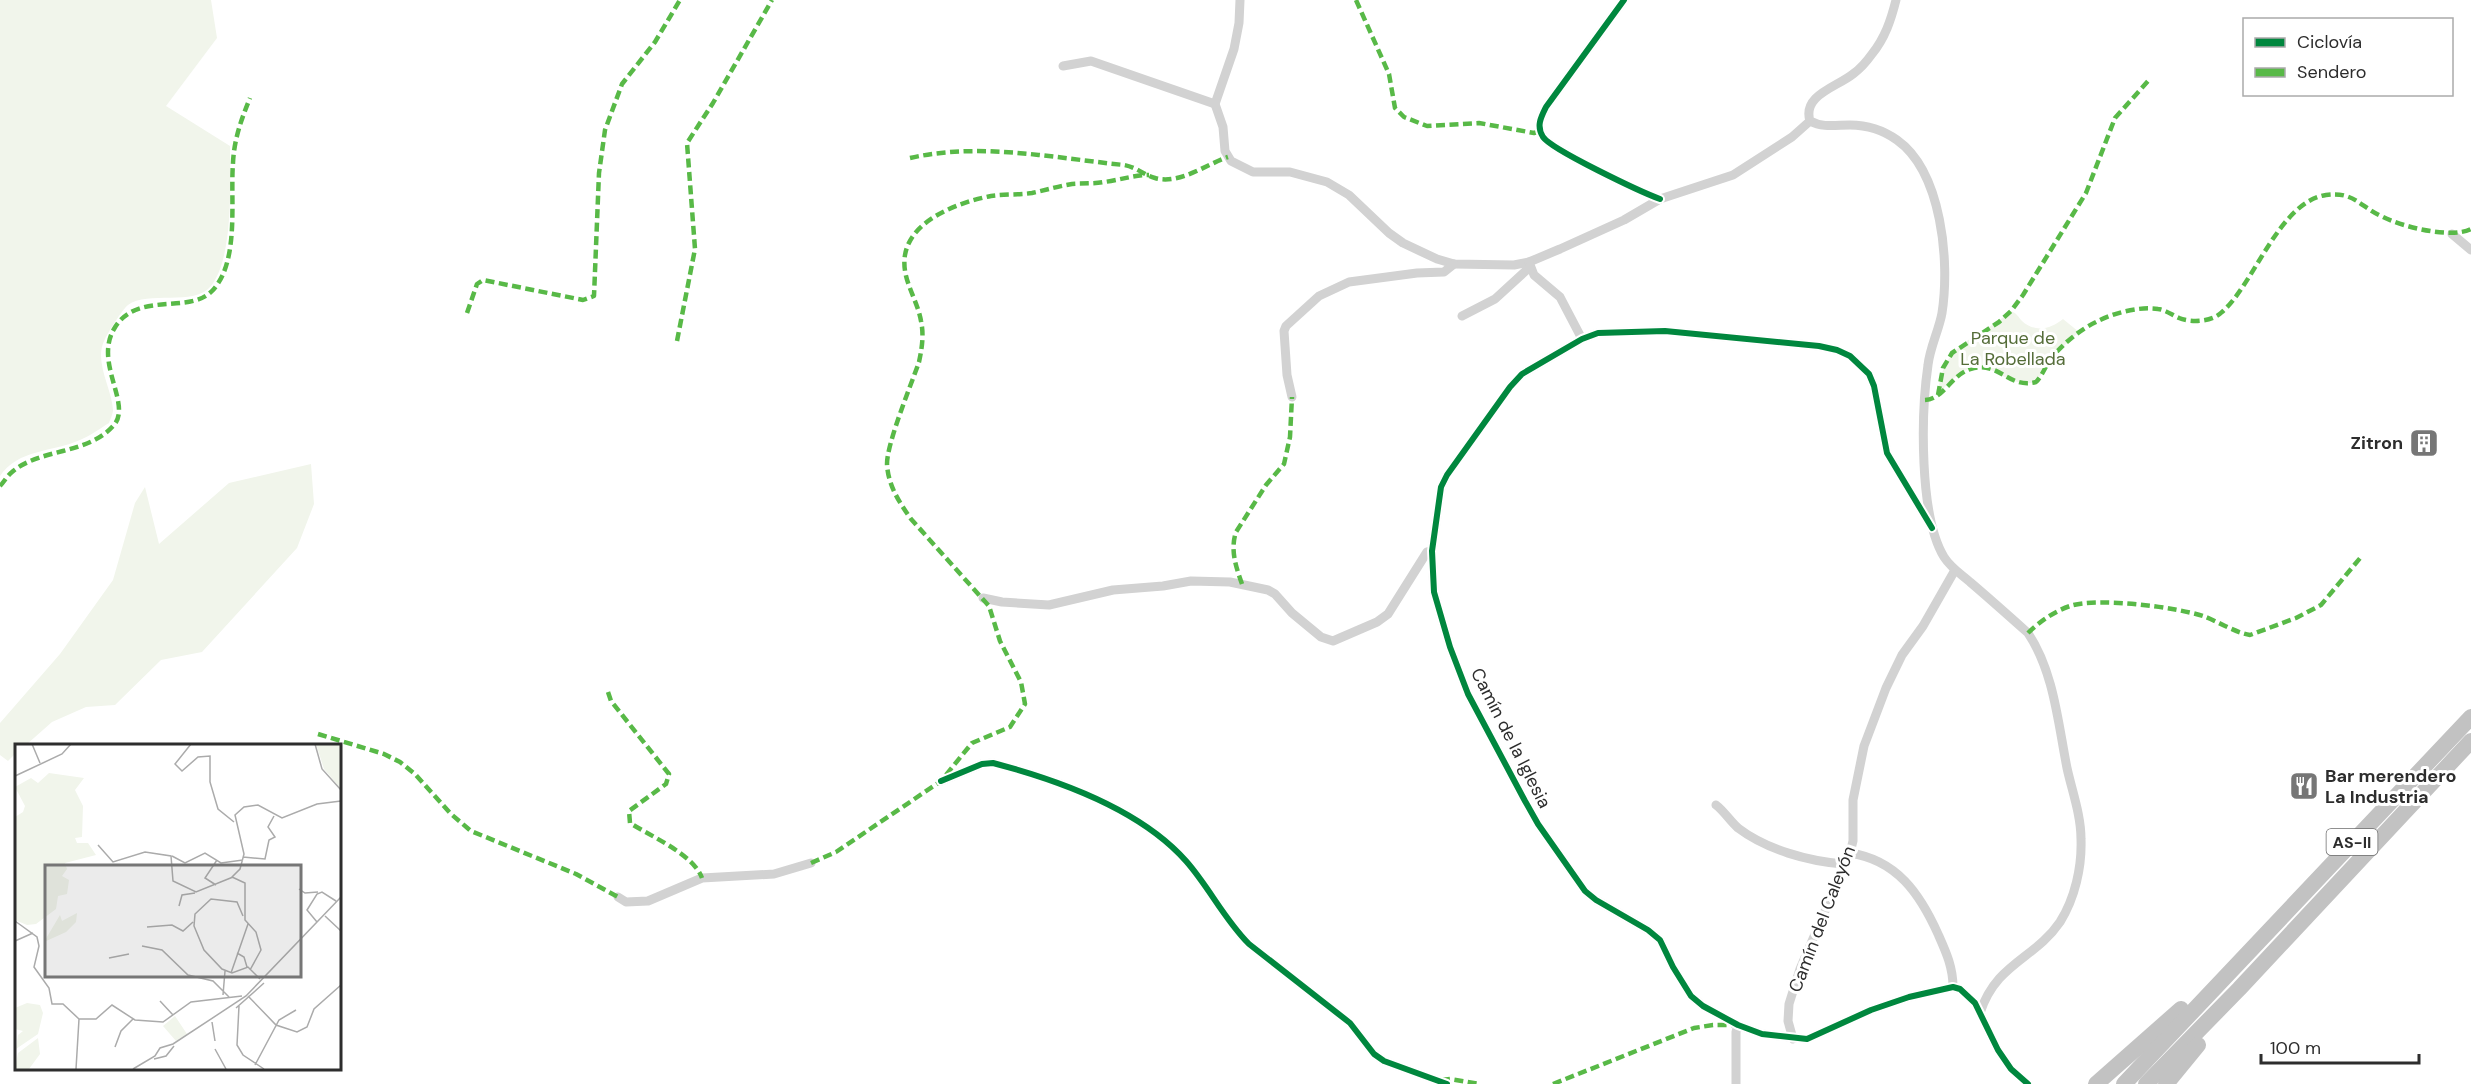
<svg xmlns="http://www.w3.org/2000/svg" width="2471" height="1084" viewBox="0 0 2471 1084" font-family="'DM Sans',sans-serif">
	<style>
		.green { fill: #f1f5eb }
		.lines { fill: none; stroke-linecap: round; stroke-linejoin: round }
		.minor { stroke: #d2d2d2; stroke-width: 9 }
		.trunk { stroke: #c2c2c2; stroke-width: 16 }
		.quiet { stroke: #58b947; stroke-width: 4.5; stroke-dasharray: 9 4.5; stroke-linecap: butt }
		.cycleway-casing { stroke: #fff; stroke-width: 10 }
		.cycleway { stroke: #00873e; stroke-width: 6 }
		.labels { text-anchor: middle; stroke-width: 6; stroke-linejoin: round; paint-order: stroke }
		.shield { fill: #fff; stroke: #6c6c6c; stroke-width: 1.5 }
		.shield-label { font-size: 16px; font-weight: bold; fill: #2d2d2d }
		.park-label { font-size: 18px; fill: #546c38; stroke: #fff }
		.poi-label { font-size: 18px; font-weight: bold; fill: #2d2d2d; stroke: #fff; text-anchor: end }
		.street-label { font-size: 18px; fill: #2d2d2d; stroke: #fff }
		.inset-road { fill: none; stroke: #ababab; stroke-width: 1.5 }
		.view { fill: #767676; fill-opacity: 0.15; stroke: #767676; stroke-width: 3 }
		.inset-edge { fill: none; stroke: #2d2d2d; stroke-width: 3 }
	</style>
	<rect width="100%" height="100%" fill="#fff"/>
	<g class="green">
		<path d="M0,0H211L217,38L166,106L230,146C230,181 234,257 211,286C194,307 148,290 128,305C122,310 109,331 105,339C93,361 112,388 113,410C113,414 110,420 109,423C99,429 90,436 80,440C53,452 18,449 0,476Z"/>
		<path d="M2011,311C2018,314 2018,317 2022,321C2035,333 2051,329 2063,319L2079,332L2053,356L2036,382C1995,392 1988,335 1938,395C1943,340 1975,342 2011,311Z"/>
		<polygon points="311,464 314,504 297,548 202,652 161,660 115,705 86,707 52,722 26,745 16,745 16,753 8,761 0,755 0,723 60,654 113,580 135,503 145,487 159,544 229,483"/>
	</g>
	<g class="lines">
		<g class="minor">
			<polyline points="1240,0 1239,23 1234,49 1215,104 1223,127 1225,151 1231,161 1253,172 1290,172 1327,182 1349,195 1389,233 1403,243 1437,259 1454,264 1514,265 1529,262 1560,249 1624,220 1660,199 1733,175 1792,137 1810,121"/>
			<path d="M1624,0L1546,107C1541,117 1536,126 1543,137C1552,150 1641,192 1660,199"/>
			<path d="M1896,0C1891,20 1885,38 1872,54C1867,61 1860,69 1853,74C1837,87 1802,95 1810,121C1823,128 1836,125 1850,125C1867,125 1883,130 1897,140C1942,172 1950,262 1942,313C1939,330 1930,347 1928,365C1921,413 1919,516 1944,557C1951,568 1961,574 1970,582C1990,599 2009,616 2028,633C2054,672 2058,723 2067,768C2072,791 2081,815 2081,839C2082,867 2075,898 2060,922C2035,959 1996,963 1980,1013"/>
			<polyline points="1063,66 1091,61 1215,104"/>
			<polyline points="2452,234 2471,250"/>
			<polyline points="1529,262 1534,275 1560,297 1582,339"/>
			<polyline points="1462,316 1495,299 1530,267"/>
			<polyline points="1292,397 1287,375 1284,331 1286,326 1319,296 1349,282 1417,273 1444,272 1454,264"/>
			<polyline points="1932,528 1887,453 1874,386 1869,374 1850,356 1837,350 1819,346 1665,331 1598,333 1582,339 1522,374 1510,387 1447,475 1441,487 1432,551 1434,592 1450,647 1468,694 1525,801 1538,824 1585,891 1596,900 1648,930 1660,940 1673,967 1691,996 1703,1006 1738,1025 1762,1034 1807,1039 1871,1010 1909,997 1953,987 1960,989 1975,1003 1998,1050 2011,1069 2028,1084"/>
			<polyline points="983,598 1002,602 1049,605 1113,590 1163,586 1191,581 1230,582 1268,590 1275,594 1292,613 1321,637 1333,641 1377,622 1388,614 1427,552 1432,551"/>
			<path d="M941,781L982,764L993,763C1058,780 1140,809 1186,861C1209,887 1224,919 1249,944L1350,1023L1374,1054L1384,1061L1447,1084"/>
			<path d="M1716,805C1724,811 1730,821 1738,828C1767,850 1808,861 1843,864"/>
			<path d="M1850,853C1897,860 1920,894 1938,934C1946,952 1953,967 1953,987"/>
			<polyline points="618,897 626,902 648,901 702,878 774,874 811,863"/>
			<polyline points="1793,1039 1788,1021 1789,1004 1800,969 1850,853 1853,841 1853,800 1864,746 1886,688 1902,655 1923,626 1955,570"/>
			<polyline points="1736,1084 1736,1032 1738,1025"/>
		</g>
		<g class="trunk">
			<polyline points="2096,1084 2181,1009"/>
			<polyline points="2124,1084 2471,717"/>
			<polyline points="2146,1084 2239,989 2471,741"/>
			<polyline points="2166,1084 2198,1045"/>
		</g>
		<g class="quiet">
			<polyline points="1356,0 1389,74 1395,108 1404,117 1427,126 1479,123 1534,133 1540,131"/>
			<path d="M910,158C980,142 1054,158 1124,165C1136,167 1144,175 1155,178C1179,185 1207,164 1228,157"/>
			<polyline points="467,313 477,284 483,280 583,300 594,296 599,173 605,130 622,84 655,42 680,0"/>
			<polyline points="677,341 695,249 687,143 713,103 772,0"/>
			<polyline points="1938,395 1943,368 1952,353 1999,322 2011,311 2023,295 2086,193 2115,118 2149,80"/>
			<path d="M1925,400C1945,399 1951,373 1974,368C2001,363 2009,389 2036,382C2043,375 2046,364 2053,356C2064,343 2081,329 2096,322C2113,313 2140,306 2158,309C2166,310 2172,315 2179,318C2191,323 2212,322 2222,312C2255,283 2279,202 2326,195C2354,191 2360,207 2383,217C2403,227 2451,239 2471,229"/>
			<path d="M0,486C4,482 7,476 12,472C40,448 88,455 114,425C132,404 94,363 114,329C136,290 189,315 212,291C240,262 230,200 233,163C234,140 241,120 250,98"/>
			<path d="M1242,584C1236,567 1230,550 1236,532L1266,485L1284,464L1290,437L1292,397"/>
			<path d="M2028,633C2039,622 2055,611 2070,606C2098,597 2175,607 2203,616C2217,621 2236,633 2250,635L2296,618L2321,605L2361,557"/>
			<path d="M608,692L611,701L669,774L666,784L629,811L630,823C652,837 693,854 702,878"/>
			<polyline points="318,734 384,754 400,762 415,774 451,814 471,831 576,874 618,897"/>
			<path d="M811,863L836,852L941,781L972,743L1010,727L1025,704L1021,682L1000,641L989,606L911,519C899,502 888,485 887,464C887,443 911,385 919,362C922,348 924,335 921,321C917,298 901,279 905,255C911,219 960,202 991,196C1004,194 1019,195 1032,193C1046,190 1059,186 1072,184C1083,183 1094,184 1104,182C1120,180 1134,175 1149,175"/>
			<polyline points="1441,1080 1450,1079 1480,1084"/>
			<polyline points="1553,1084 1694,1028 1713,1025 1734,1025"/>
		</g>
		<g class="cycleway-casing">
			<g id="cycleway">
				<path d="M1624,0L1546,107C1541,117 1536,126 1543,137C1552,150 1641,192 1660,199"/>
				<polyline points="1932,528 1887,453 1874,386 1869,374 1850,356 1837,350 1819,346 1665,331 1598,333 1582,339 1522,374 1510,387 1447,475 1441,487 1432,551 1434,592 1450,647 1468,694 1525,801 1538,824 1585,891 1596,900 1648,930 1660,940 1673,967 1691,996 1703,1006 1738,1025 1762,1034 1807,1039 1871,1010 1909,997 1953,987 1960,989 1975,1003 1998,1050 2011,1069 2028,1084"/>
				<path d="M941,781L982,764L993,763C1058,780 1140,809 1186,861C1209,887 1224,919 1249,944L1350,1023L1374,1054L1384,1061L1447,1084"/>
			</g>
		</g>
		<use href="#cycleway" class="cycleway"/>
	</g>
	<defs>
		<g id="building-square" transform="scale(1.5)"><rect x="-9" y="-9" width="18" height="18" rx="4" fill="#767676" stroke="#fff"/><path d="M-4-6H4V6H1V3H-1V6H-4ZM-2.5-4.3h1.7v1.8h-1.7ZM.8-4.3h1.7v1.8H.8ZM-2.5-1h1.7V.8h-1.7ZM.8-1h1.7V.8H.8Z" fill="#fff"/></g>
		<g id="restaurant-square" transform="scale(1.5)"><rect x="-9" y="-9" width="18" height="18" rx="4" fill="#767676" stroke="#fff"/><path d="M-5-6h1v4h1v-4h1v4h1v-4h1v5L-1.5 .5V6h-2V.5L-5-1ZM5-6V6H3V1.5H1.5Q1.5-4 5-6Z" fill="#fff"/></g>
	</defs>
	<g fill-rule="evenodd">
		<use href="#building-square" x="2424" y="443"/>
		<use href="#restaurant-square" x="2304" y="786"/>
	</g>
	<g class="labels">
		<rect class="shield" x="2326.5" y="829" width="51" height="26" rx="4.5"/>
		<g class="shield-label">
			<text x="2352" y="848">AS-II</text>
		</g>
		<g class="park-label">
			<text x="2013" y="344">Parque de<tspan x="2013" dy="21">La Robellada</tspan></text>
		</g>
		<g class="poi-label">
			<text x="2403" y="449">Zitron</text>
			<text x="2325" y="782" text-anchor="start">Bar merendero<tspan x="2325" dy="21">La Industria</tspan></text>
		</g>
		<g class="street-label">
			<text transform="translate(1511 738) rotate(63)" y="6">Camín de la Iglesia</text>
			<text transform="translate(1822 919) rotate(-69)" y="6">Camín del Caleyón</text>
		</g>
	</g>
	<g transform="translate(15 744)">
		<rect width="326" height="326" fill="#fff"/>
		<path d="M301,0H325V44L309,25ZM34,29L69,34L60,46L68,62L67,93L60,94L62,99H73L81,111L50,119L52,125L47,132L54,136L52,150L43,152L41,165L21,180L12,181L0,176V73L8,68L10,62L0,43L16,34L23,39ZM62,169L61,178L51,188L29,198L45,171L47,177ZM12,259L25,261L28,269L23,290L1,305L3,291L8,287L0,285V264ZM160,272L172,290L161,297L148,282ZM23,294L25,310L14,325H0L3,309Z" fill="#f1f5eb"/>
		<path class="inset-road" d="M17,0L25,19M176,0L160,20L167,27L183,13L195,12V38L203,65L219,78M300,0L307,25L326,46M0,32L47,10L56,0M83,101L98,118L130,108L156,112L158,137L181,148L218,133M157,112L170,119L190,109L206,119L228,116M228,113L250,115L254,96L260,93L253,83L259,72M201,141L190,134L202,116M284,145L290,149L303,148M164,162L167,151L180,149M228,172L222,158L196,155L180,170L179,182L189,206L207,225L217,229L233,223L245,235M310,172L326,187M0,177L22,193L24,202L19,223L34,244L37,260H48L64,275H81L97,261L120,276L148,278L176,258L227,252M302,178L292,166L302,150L307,148L321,157M132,183L157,181L168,187L178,178M0,197L18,189M127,202L147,206L173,231L198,237L214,253M222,209L229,213L232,223M94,214L114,210M235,226L246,206L241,188L230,176V139L217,133L225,125L229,110L220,71L229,63L243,61L267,74L302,60L326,57M216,229L233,180M208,251L210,227M233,252L261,281L282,288L292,283L299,265L326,241M145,257L158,271M224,262L222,301L228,311L249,325M221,264L249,239M197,278L200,297M100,303L106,287L118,275M200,305L211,325M139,315L151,312L159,302M240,321L264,276L281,266M61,325L64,275M118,325L140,312L145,304L158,300L231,252L326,153"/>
		<path class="view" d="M30,121H286V233H30Z"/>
		<rect width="326" height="326" class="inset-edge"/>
	</g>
	<rect x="2243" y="18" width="210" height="78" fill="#ffffff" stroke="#ababab" stroke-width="1.5"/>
	<rect x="2255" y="38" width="30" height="9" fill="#00873e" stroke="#ababab" stroke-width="1.5"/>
	<text x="2297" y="48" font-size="18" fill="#2d2d2d">Ciclovía</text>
	<rect x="2255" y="68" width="30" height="9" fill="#58b947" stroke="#ababab" stroke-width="1.5"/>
	<text x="2297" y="78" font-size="18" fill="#2d2d2d">Sendero</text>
	<path d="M2261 1054v9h158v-9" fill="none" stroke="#2d2d2d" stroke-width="3"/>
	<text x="2270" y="1054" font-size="18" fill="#2d2d2d" stroke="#ffffff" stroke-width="4.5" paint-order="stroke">100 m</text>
</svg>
